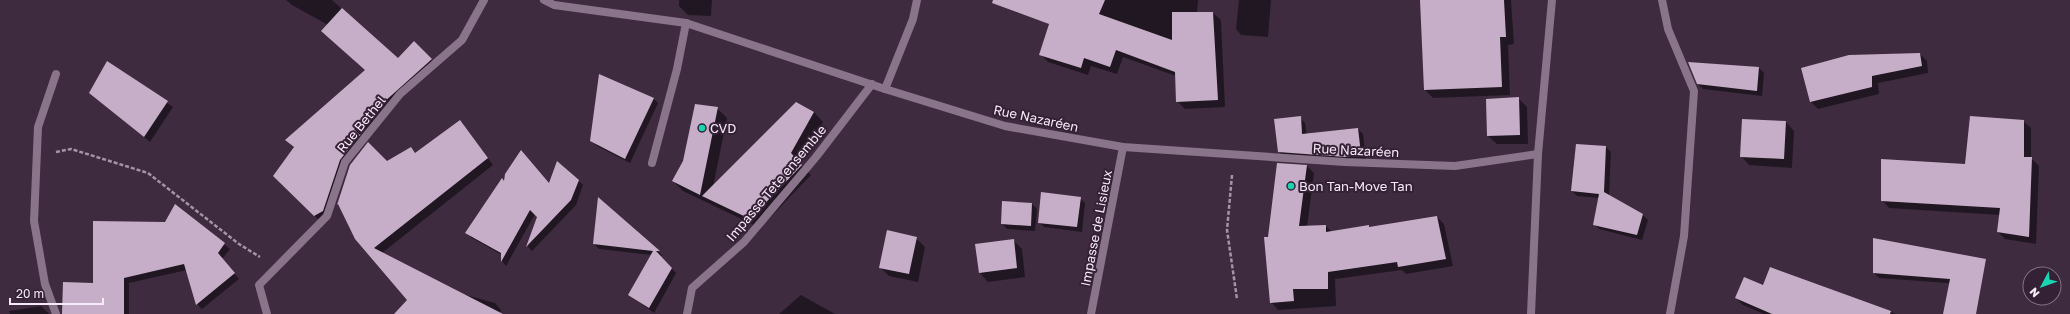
<svg xmlns="http://www.w3.org/2000/svg" width="2070" height="314" viewBox="0 0 2070 314" font-family="'Golos Text',sans-serif">
	<style>
		.shadow { fill: #0007 }
		.building { fill: #c7aec8 }
		.lines { fill: none; stroke-linecap: round; stroke-linejoin: round }
		.path { stroke: #a494a5; stroke-width: 2.5; stroke-dasharray: 4 2; stroke-linecap: butt }
		.minor { stroke: #8a748b; stroke-width: 8 }
		.poi-dot { fill: #19d5b2; stroke: #352136; stroke-width: 1.5 }
		.labels { text-anchor: middle; stroke-width: 4; stroke-linejoin: round; paint-order: stroke }
		.street-label { font-size: 13px; fill: #f7eaf8; stroke: #352136 }
		.poi-label { font-size: 13px; fill: #f7eaf8; stroke: #352136; text-anchor: start }
	</style>
	<rect width="100%" height="100%" fill="#3f2b40"/>
	<g class="shadow">
		<polygon points="286,0 332,0 398,59 414,42 437,65 359,135 365,141 345,166 320,221 274,176 294,148 286,140 366,70 328,25 292,5"/>
		<polygon points="679,0 712,0 711,16 688,15 679,6"/>
		<polygon points="1056,0 1198,0 1197,13 1213,13 1221,20 1225,107 1185,109 1177,101 1176,76 1123,57 1117,74 1091,66 1088,75 1048,62 1040,54 1049,25 1046,22"/>
		<polygon points="1239,0 1271,0 1268,37 1241,35 1236,29"/>
		<polygon points="1421,0 1511,0 1514,44 1508,45 1510,95 1433,98 1425,90"/>
		<polygon points="1920,54 1927,61 1928,73 1878,83 1879,94 1818,109 1811,102"/>
		<polygon points="107,62 173,107 150,142 90,93"/>
		<polygon points="1759,68 1764,73 1762,96 1703,89 1698,84"/>
		<polygon points="653,98 658,103 630,163 597,146 591,141"/>
		<polygon points="1518,98 1527,107 1528,144 1497,144 1488,136"/>
		<polygon points="717,108 727,118 713,187 814,112 823,122 800,164 811,175 762,226 758,227 683,191 673,181"/>
		<polygon points="1300,118 1305,123 1307,135 1358,129 1363,134 1366,159 1284,157 1279,151"/>
		<polygon points="460,121 493,165 382,253 462,294 495,303 501,310 500,314 421,314 338,204 351,165 387,163 411,148 416,154"/>
		<polygon points="2023,121 2031,128 2031,158 2039,166 2036,244 2005,239 1998,232 2000,215 1889,208 1882,200 1966,165"/>
		<polygon points="1786,122 1794,131 1792,168 1749,165 1741,156"/>
		<polygon points="1606,147 1611,152 1609,196 1643,215 1648,220 1642,240 1599,229 1594,224 1599,198 1577,196 1572,191"/>
		<polygon points="1307,166 1314,173 1307,227 1326,226 1332,232 1369,226 1371,228 1437,217 1444,224 1453,266 1406,274 1402,270 1335,279 1336,306 1278,310 1271,302 1268,237"/>
		<polygon points="578,180 583,185 576,205 532,251 528,247 538,217 535,214 506,266 502,261 502,255 472,238 467,233 505,183 550,184"/>
		<polygon points="1080,198 1085,203 1082,232 1044,227 1039,222"/>
		<polygon points="599,199 659,252 663,256 659,255 676,273 654,313 630,295 652,255 599,249 594,244"/>
		<polygon points="1032,204 1037,209 1035,231 1007,229 1002,224"/>
		<polygon points="175,205 230,249 222,259 239,279 202,309 197,304 187,270 129,283 129,314 63,314 94,284 166,223"/>
		<polygon points="916,238 925,247 918,282 889,276 880,267"/>
		<polygon points="1874,239 1975,285 1879,278 1874,273"/>
		<polygon points="1013,240 1022,249 1025,277 988,282 980,273"/>
		<polygon points="1770,268 1896,314 1764,314 1743,305 1736,298 1764,286"/>
		<polygon points="801,295 835,314 779,314"/>
		<polygon points="41,306 49,314 10,314 9,311"/>
	</g>
	<g class="building">
		<polygon points="993,0 1105,0 1099,14 1172,40 1172,12 1213,12 1218,100 1176,102 1175,72 1116,50 1110,67 1084,58 1081,68 1039,55 1049,24 992,3"/>
		<polygon points="1420,0 1504,0 1506,37 1500,37 1502,87 1424,90"/>
		<polygon points="342,8 398,58 414,41 432,59 354,129 360,135 340,160 323,211 314,216 273,176 294,147 285,140 365,70 321,31"/>
		<polygon points="1920,53 1922,66 1872,76 1872,87 1810,102 1801,68 1849,55"/>
		<polygon points="107,61 168,101 144,137 89,93"/>
		<polygon points="1688,62 1759,67 1757,91 1697,84"/>
		<polygon points="599,74 654,98 625,159 590,141"/>
		<polygon points="1519,97 1520,135 1487,136 1486,99"/>
		<polygon points="796,102 814,112 791,153 802,165 752,217 750,215 748,218 702,196"/>
		<polygon points="695,104 718,107 700,195 672,181 683,161"/>
		<polygon points="1301,116 1302,134 1358,128 1361,154 1346,157 1278,152 1274,119"/>
		<polygon points="1970,116 2024,120 2024,157 2032,157 2029,237 1997,232 2000,208 1881,201 1881,159 1965,164"/>
		<polygon points="1742,119 1786,121 1784,159 1740,157"/>
		<polygon points="460,120 488,158 374,248 503,314 394,314 407,300 355,239 338,204 337,205 350,165 368,142 387,161 411,147 415,153"/>
		<polygon points="1576,144 1606,146 1604,192 1643,214 1637,235 1593,225 1599,194 1571,191"/>
		<polygon points="521,150 549,183 557,161 579,180 571,200 526,247 537,217 530,210 501,262 501,253 465,233 502,178 504,181 505,174"/>
		<polygon points="1277,163 1307,165 1299,226 1326,225 1326,232 1369,225 1369,227 1437,216 1446,259 1398,267 1397,262 1328,272 1328,289 1293,289 1294,301 1270,303 1264,237 1268,237"/>
		<polygon points="1041,192 1081,197 1077,227 1038,223"/>
		<polygon points="598,197 660,251 656,251 672,268 649,308 628,295 653,251 593,244"/>
		<polygon points="1002,201 1032,203 1031,226 1001,224"/>
		<polygon points="175,204 225,243 218,253 235,273 196,305 184,264 124,278 124,314 62,314 63,282 93,283 93,221 165,222"/>
		<polygon points="887,230 917,237 909,274 879,268"/>
		<polygon points="1873,238 1986,259 1976,314 1943,314 1950,279 1873,273"/>
		<polygon points="1014,239 1017,268 979,273 975,244"/>
		<polygon points="1770,267 1891,311 1890,314 1772,314 1735,298 1744,277 1763,285"/>
	</g>
	<g class="lines">
		<g class="path">
			<polyline points="56,152 71,149 148,173 239,244 260,257"/>
			<polyline points="1232,175 1227,230 1237,299"/>
		</g>
		<g class="minor">
			<polyline points="544,0 554,5 686,23 885,89 1005,126 1123,147 1345,162 1455,166 1538,154"/>
			<polyline points="1662,0 1668,29 1694,91 1684,236 1670,314"/>
			<polyline points="885,89 913,19 917,0"/>
			<polyline points="652,163 677,69 686,23"/>
			<polyline points="56,314 45,284 34,221 38,127 56,74"/>
			<polyline points="267,314 259,285 327,216 345,162 400,94 462,40 484,0"/>
			<polyline points="687,314 692,288 744,242 816,157 872,84"/>
			<polyline points="1091,314 1123,147"/>
			<polyline points="1531,314 1538,154 1552,0"/>
		</g>
	</g>
	<g class="poi-dot">
		<circle cx="702" cy="128" r="4"/>
		<circle cx="1291" cy="186" r="4"/>
	</g>
	<g class="labels">
		<g class="street-label">
			<text transform="translate(1036 118) rotate(12)" y="5">Rue Nazaréen</text>
			<text transform="translate(361 124) rotate(-51)" y="5">Rue Bethel</text>
			<text transform="translate(1356 150) rotate(3)" y="5">Rue Nazaréen</text>
			<text transform="translate(776 183) rotate(-50)" y="5">Impasse Tete ensemble</text>
			<text transform="translate(1096 228) rotate(-79)" y="5">Impasse de Lisieux</text>
		</g>
		<g class="poi-label">
			<text x="710" y="133">CVD</text>
			<text x="1299" y="191">Bon Tan-Move Tan</text>
		</g>
	</g>
	<g transform="translate(2042 286) rotate(229)"><circle r="19" fill="#352136" stroke="#837184"/>
	<path d="M0-3L7 15L0 10L-7 15Z" fill="#19d5b2"/>
	<text y="-6" font-size="11" font-weight="bold" text-anchor="middle" fill="#f7eaf8">N</text>
	</g>
	<path d="M10 298v6h93v-6" fill="none" stroke="#f7eaf8" stroke-width="2"/>
	<text x="16" y="298" font-size="12" fill="#f7eaf8" stroke="#352136" stroke-width="3" paint-order="stroke">20 m</text>
</svg>
